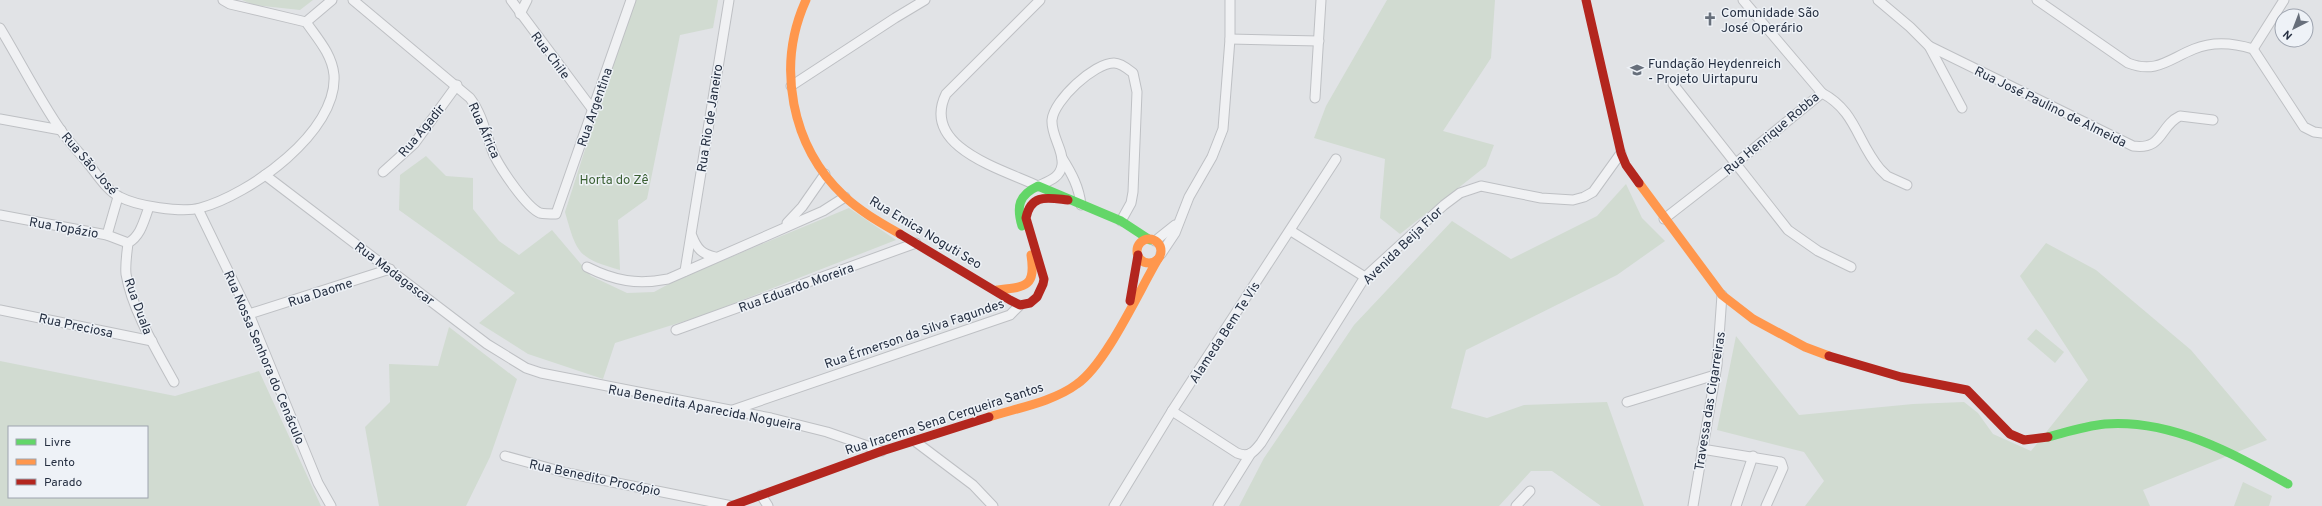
<svg xmlns="http://www.w3.org/2000/svg" width="2322" height="506" viewBox="0 0 2322 506" font-family="Overpass,sans-serif">
	<style>
		.green { fill: #d1dbd1; fill-rule: evenodd }
		.lines { fill: none; stroke-linecap: round; stroke-linejoin: round }
		.street-casing { stroke: #bec0c4; stroke-width: 11 }
		.street { stroke: #f0f1f3; stroke-width: 9 }
		.fast { stroke: #63d668; stroke-width: 9 }
		.slow { stroke: #ff974d; stroke-width: 9 }
		.jam { stroke: #b3261e; stroke-width: 9 }
		.labels { text-anchor: middle; stroke-width: 3; stroke-linejoin: round; paint-order: stroke }
		.poi-label { font-size: 13px; fill: #263042; stroke: #eef2f7; text-anchor: start }
		.street-label { font-size: 13px; fill: #263042; stroke: #eef2f7 }
		.park-label { font-size: 13px; fill: #3a5f32; stroke: #eef2f7 }
	</style>
	<rect width="100%" height="100%" fill="#e1e3e6"/>
	<g class="green">
		<polygon points="242,0 313,0 300,10 254,5"/>
		<path d="M633,0H718L713,28L680,35L647,199L618,220L620,270C578,258 577,254 565,212Z"/>
		<polygon points="1387,0 1495,0 1491,58 1443,131 1494,145 1486,166 1400,234 1380,218 1385,159 1314,138 1326,106"/>
		<polygon points="426,156 446,176 473,178 473,209 499,241 519,255 552,230 591,276 627,293 654,292 678,279 849,208 896,240 704,315 615,343 603,379 528,354 479,323 515,293 399,210 400,175"/>
		<polygon points="1626,184 1642,218 1665,241 1617,275 1466,350 1451,408 1487,418 1524,405 1607,402 1644,506 1601,506 1552,471 1531,471 1499,506 1239,506 1264,458 1354,325 1452,221 1511,259 1597,216"/>
		<polygon points="2046,243 2096,270 2191,350 2267,440 2143,490 2150,506 1805,506 1824,481 1804,452 1717,430 1736,336 1799,415 1913,404 1964,402 1978,413 1993,434 2031,451 2088,380 2020,276"/>
		<polygon points="449,327 517,379 490,457 466,506 379,506 365,427 390,402 389,364 438,366"/>
		<polygon points="2036,329 2064,352 2055,363 2027,339"/>
		<path d="M0,361L175,396L259,371L321,506H0ZM9,427H147V497H9Z"/>
		<polygon points="2243,482 2272,496 2269,506 2234,506"/>
	</g>
	<g class="lines">
		<g class="street-casing">
			<g id="street">
				<path d="M353,0L470,98C483,115 486,136 494,155C501,169 526,207 540,213C545,214 551,214 556,214L631,0"/>
				<polyline points="511,0 593,110"/>
				<path d="M1040,0L946,94C920,147 1002,169 1038,186C1049,181 1060,178 1062,165C1064,150 1051,136 1052,120C1054,100 1094,63 1114,63C1121,63 1128,69 1133,73L1137,92L1133,192L1131,203L1121,221"/>
				<polyline points="1878,0 1910,27 1929,46 1962,108"/>
				<path d="M2037,0L2128,63C2156,74 2169,59 2194,49C2213,41 2234,43 2253,49L2304,127L2314,132L2322,133"/>
				<polyline points="520,14 527,0"/>
				<polyline points="306,22 332,0"/>
				<path d="M0,28C20,61 38,97 60,129C68,141 78,151 87,162C96,173 107,191 120,197C137,206 181,213 200,208C249,195 338,132 334,75C332,54 317,38 306,22L230,4L223,0"/>
				<polyline points="1230,39 1319,41"/>
				<path d="M1929,46L2133,146C2164,150 2159,126 2180,116L2213,120"/>
				<polyline points="2253,49 2284,0"/>
				<polyline points="1673,84 1788,230 1818,251 1851,267"/>
				<polyline points="791,86 895,18 925,0"/>
				<path d="M1822,93C1856,111 1857,142 1880,169L1887,176L1907,185"/>
				<polyline points="1315,98 1321,0"/>
				<polyline points="0,119 61,130"/>
				<path d="M1062,158C1072,174 1079,187 1081,205"/>
				<polyline points="383,172 414,144 457,85"/>
				<polyline points="265,175 487,344 526,368 541,373 771,418 827,432 882,451"/>
				<polyline points="198,209 249,314 318,483 331,506"/>
				<polyline points="0,215 107,235 128,243"/>
				<polyline points="1664,219 1736,163 1822,93 1743,0"/>
				<polyline points="787,223 802,207 825,174"/>
				<polyline points="1291,231 1365,277"/>
				<polyline points="107,235 118,197"/>
				<path d="M692,236C697,249 702,254 715,257"/>
				<polyline points="1155,241 1175,225"/>
				<path d="M128,243C127,253 125,264 126,274C132,310 157,351 174,382"/>
				<path d="M128,243C141,236 144,220 149,207"/>
				<polyline points="1161,254 1175,233 1189,197 1212,157 1223,129 1230,39 1230,0"/>
				<path d="M587,267C615,281 637,285 668,279L823,211L845,197"/>
				<polyline points="685,271 729,0"/>
				<polyline points="0,310 152,341"/>
				<polyline points="249,314 390,269"/>
				<polyline points="676,330 916,243"/>
				<polyline points="1627,402 1715,375"/>
				<polyline points="733,410 1010,315 1020,305"/>
				<path d="M1172,411L1237,453C1249,458 1254,452 1261,443L1365,277L1444,205L1460,193L1481,186L1541,198L1573,200L1584,197L1593,192L1621,153"/>
				<polyline points="916,442 973,485 993,506"/>
				<polyline points="1702,449 1781,462 1783,468 1766,506"/>
				<polyline points="505,456 567,473 732,506"/>
				<polyline points="761,495 768,506"/>
				<polyline points="1114,506 1172,411 1336,159"/>
				<polyline points="1218,506 1251,453"/>
				<polyline points="1516,506 1530,491"/>
				<polyline points="1693,506 1717,365 1722,295"/>
				<polyline points="1736,506 1753,456"/>
			</g>
		</g>
		<use href="#street" class="street"/>
		<g class="fast">
			<path d="M1022,226C1016,206 1019,195 1038,186L1121,221L1150,240"/>
			<path d="M2048,437C2067,432 2085,426 2105,424C2171,419 2232,453 2288,484"/>
		</g>
		<g class="slow">
			<path d="M806,0C776,66 791,146 844,196C861,212 881,223 900,234"/>
			<polyline points="1639,183 1722,295 1753,319 1805,347 1829,356"/>
			<circle cx="1149" cy="251" r="12"/>
			<path d="M997,290C1026,287 1036,287 1031,255"/>
			<path d="M989,417C1017,408 1053,402 1077,384C1106,364 1139,291 1158,259"/>
		</g>
		<g class="jam">
			<polyline points="1586,0 1621,153 1626,165 1639,183"/>
			<path d="M900,234L1010,300L1020,305L1030,303L1037,297L1043,284L1044,279L1026,218C1031,193 1048,198 1068,200"/>
			<polyline points="1130,301 1138,255"/>
			<polyline points="1829,356 1901,377 1967,390 2010,434 2024,440 2048,437"/>
			<polyline points="731,506 882,451 989,417"/>
		</g>
	</g>
	<defs>
		<g id="church-bare" transform="scale(1.08)"><path d="M-1.2-6h2.4v3.5h3.3v2.4h-3.3V6h-2.4V-.1h-3.3v-2.4h3.3Z" fill="#676f7b" stroke="#eef2f7" stroke-width="2.5" paint-order="stroke"/></g>
		<g id="school-bare" transform="scale(1.08)"><path d="M0-5L7-2L0 1L-7-2ZM-4 1L0 2.5L4 1V4Q0 6-4 4Z" fill="#676f7b" stroke="#eef2f7" stroke-width="2.5" paint-order="stroke"/></g>
	</defs>
	<g fill-rule="evenodd">
		<use href="#church-bare" x="1710" y="19"/>
		<use href="#school-bare" x="1637" y="70"/>
	</g>
	<g class="labels">
		<g class="poi-label">
			<text x="1721" y="17">Comunidade São<tspan x="1721" dy="15">José Operário</tspan></text>
			<text x="1648" y="68">Fundação Heydenreich<tspan x="1648" dy="15">- Projeto Uirtapuru</tspan></text>
		</g>
		<g class="street-label">
			<text transform="translate(551 55) rotate(53)" y="5">Rua Chile</text>
			<text transform="translate(2051 106) rotate(26)" y="5">Rua José Paulino de Almeida</text>
			<text transform="translate(594 107) rotate(-71)" y="5">Rua Argentina</text>
			<text transform="translate(709 118) rotate(-81)" y="5">Rua Rio de Janeiro</text>
			<text transform="translate(421 130) rotate(-50)" y="5">Rua Agadir</text>
			<text transform="translate(485 130) rotate(66)" y="5">Rua África</text>
			<text transform="translate(1771 133) rotate(-40)" y="5">Rua Henrique Robba</text>
			<text transform="translate(90 163) rotate(49)" y="5">Rua São José</text>
			<text transform="translate(64 227) rotate(10)" y="5">Rua Topázio</text>
			<text transform="translate(926 232) rotate(31)" y="5">Rua Emica Noguti Seo</text>
			<text transform="translate(1402 245) rotate(-44)" y="5">Avenida Beija Flor</text>
			<text transform="translate(395 273) rotate(37)" y="5">Rua Madagascar</text>
			<text transform="translate(796 287) rotate(-20)" y="5">Rua Eduardo Moreira</text>
			<text transform="translate(320 292) rotate(-18)" y="5">Rua Daome</text>
			<text transform="translate(139 306) rotate(70)" y="5">Rua Duala</text>
			<text transform="translate(76 325) rotate(12)" y="5">Rua Preciosa</text>
			<text transform="translate(1224 332) rotate(-57)" y="5">Alameda Bem Te Vis</text>
			<text transform="translate(914 333) rotate(-19)" y="5">Rua Érmerson da Silva Fagundes</text>
			<text transform="translate(265 357) rotate(67)" y="5">Rua Nossa Senhora do Cenáculo</text>
			<text transform="translate(1709 401) rotate(-81)" y="5">Travessa das Cigarreiras</text>
			<text transform="translate(705 407) rotate(11)" y="5">Rua Benedita Aparecida Nogueira</text>
			<text transform="translate(944 418) rotate(-18)" y="5">Rua Iracema Sena Cerqueira Santos</text>
			<text transform="translate(595 477) rotate(12)" y="5">Rua Benedito Procópio</text>
		</g>
		<g class="park-label">
			<text x="614" y="184">Horta do Zê</text>
		</g>
	</g>
	<rect x="8" y="426" width="140" height="72" fill="#eef2f7" stroke="#9ea4af"/>
	<rect x="16" y="439" width="20" height="6" fill="#63d668" stroke="#9ea4af"/>
	<text x="44" y="446" font-size="12" fill="#263042">Livre</text>
	<rect x="16" y="459" width="20" height="6" fill="#ff974d" stroke="#9ea4af"/>
	<text x="44" y="466" font-size="12" fill="#263042">Lento</text>
	<rect x="16" y="479" width="20" height="6" fill="#b3261e" stroke="#9ea4af"/>
	<text x="44" y="486" font-size="12" fill="#263042">Parado</text>
	<g transform="translate(2294 28) rotate(222)"><circle r="19" fill="#eef2f7" stroke="#9ea4af"/>
	<path d="M0-3L7 15L0 10L-7 15Z" fill="#676f7b"/>
	<text y="-6" font-size="11" font-weight="bold" text-anchor="middle" fill="#263042">N</text>
	</g>
</svg>
